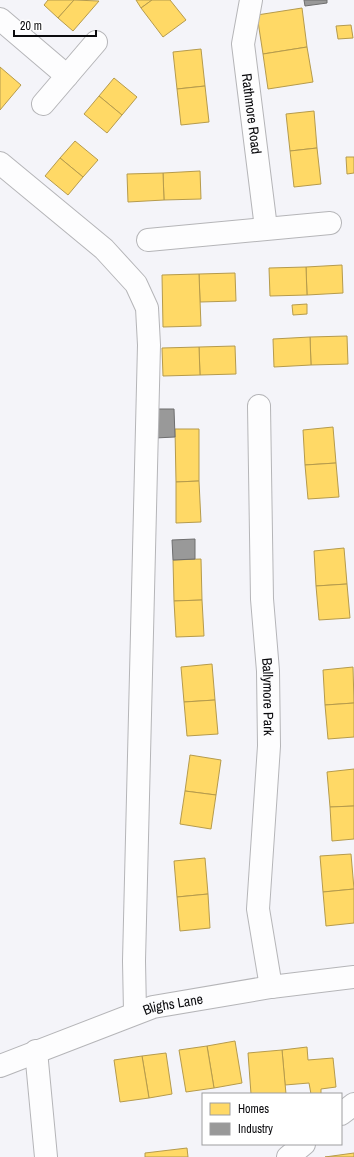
<svg xmlns="http://www.w3.org/2000/svg" width="354" height="1157" viewBox="0 0 354 1157" font-family="'Archivo Narrow',sans-serif">
	<style>
		.homes { fill: #ffd966; stroke: #b69b4c }
		.industry { fill: #999; stroke: #6e6e6f }
		.lines { fill: none; stroke-linecap: round; stroke-linejoin: round }
		.minor-casing { stroke: #b5b5b8; stroke-width: 24 }
		.minor { stroke: #fdfdfe; stroke-width: 22 }
		.labels { text-anchor: middle; stroke-width: 4; stroke-linejoin: round; paint-order: stroke }
		.street-label { font-size: 14px; fill: #0b0b0e; stroke: #fff }
	</style>
	<rect width="100%" height="100%" fill="#f4f4f9"/>
	<g class="homes">
		<polygon points="48,0 74,0 58,18 44,5"/>
		<polygon points="74,0 99,1 73,31 58,18"/>
		<polygon points="136,0 152,0 141,8"/>
		<polygon points="152,0 170,0 186,20 163,37 141,8"/>
		<polygon points="302,8 307,47 263,54 257,15"/>
		<polygon points="351,25 353,38 338,39 336,26"/>
		<polygon points="307,47 313,82 268,89 263,54"/>
		<polygon points="201,49 205,86 177,89 173,52"/>
		<polygon points="0,67 21,85 0,110"/>
		<polygon points="114,78 137,97 122,115 99,96"/>
		<polygon points="205,86 209,122 181,125 177,89"/>
		<polygon points="99,96 122,115 107,133 84,114"/>
		<polygon points="314,111 317,148 290,151 286,114"/>
		<polygon points="75,141 98,160 83,177 60,158"/>
		<polygon points="317,148 321,184 294,187 290,151"/>
		<polygon points="346,157 354,157 354,173 347,174"/>
		<polygon points="60,158 83,177 68,195 45,176"/>
		<polygon points="200,171 201,199 164,200 163,173"/>
		<polygon points="163,173 164,200 128,202 127,174"/>
		<polygon points="342,265 343,293 307,295 306,267"/>
		<polygon points="306,267 307,295 270,296 269,268"/>
		<polygon points="235,273 236,301 200,302 199,274"/>
		<polygon points="199,274 201,326 163,327 162,275"/>
		<polygon points="307,304 307,314 293,315 292,305"/>
		<polygon points="347,336 348,364 311,365 310,337"/>
		<polygon points="310,337 311,365 274,367 273,339"/>
		<polygon points="235,346 236,374 200,375 199,347"/>
		<polygon points="199,347 200,375 163,376 162,348"/>
		<polygon points="333,427 336,463 305,465 303,430"/>
		<polygon points="175,429 199,429 199,481 176,482"/>
		<polygon points="336,463 339,497 308,499 305,465"/>
		<polygon points="199,481 201,522 176,523 176,482"/>
		<polygon points="344,548 347,584 316,586 314,551"/>
		<polygon points="201,559 202,600 174,601 173,560"/>
		<polygon points="347,584 350,618 319,620 316,586"/>
		<polygon points="202,600 204,636 176,637 174,601"/>
		<polygon points="212,664 215,700 184,702 181,667"/>
		<polygon points="353,667 354,703 325,705 323,670"/>
		<polygon points="215,700 218,734 187,736 184,702"/>
		<polygon points="354,703 354,737 328,739 325,705"/>
		<polygon points="190,755 221,760 216,795 185,791"/>
		<polygon points="354,769 354,806 330,807 327,772"/>
		<polygon points="185,791 216,795 211,829 180,824"/>
		<polygon points="354,806 354,839 332,841 330,807"/>
		<polygon points="351,854 354,889 323,892 320,856"/>
		<polygon points="205,858 208,894 177,897 174,861"/>
		<polygon points="354,889 354,923 326,926 323,892"/>
		<polygon points="208,894 210,928 180,931 177,897"/>
		<polygon points="235,1041 242,1083 214,1088 207,1046"/>
		<polygon points="207,1046 214,1088 186,1092 179,1050"/>
		<polygon points="307,1047 308,1060 333,1058 336,1087 321,1089 321,1094 311,1094 309,1083 285,1085 282,1050"/>
		<polygon points="282,1050 286,1094 251,1094 248,1053"/>
		<polygon points="166,1053 172,1094 149,1098 142,1056"/>
		<polygon points="142,1056 149,1098 120,1102 114,1060"/>
		<polygon points="187,1148 188,1157 145,1157 145,1153"/>
		<polygon points="354,1153 354,1157 325,1157"/>
	</g>
	<g class="industry">
		<polygon points="304,0 327,0 327,3 305,6"/>
		<polygon points="154,409 174,409 175,437 155,438"/>
		<polygon points="195,539 195,559 173,560 172,540"/>
	</g>
	<g class="lines">
		<g class="minor-casing">
			<g id="minor">
				<path id="s1" d="M251,0L243,44L266,228"/>
				<polyline points="0,19 67,76"/>
				<polyline points="43,104 96,42"/>
				<polyline points="0,163 104,249 136,284 147,308 149,345 134,961 135,1012"/>
				<polyline points="148,240 330,223"/>
				<path id="s2" d="M259,406L262,599L268,671L269,746L258,909L271,987"/>
				<polyline points="36,1051 46,1157"/>
				<path id="s3" d="M0,1066L153,1007L271,987L354,977"/>
				<polyline points="341,1114 354,1104"/>
				<polyline points="288,1157 304,1144"/>
			</g>
		</g>
		<use href="#minor" class="minor"/>
	</g>
	<g class="labels">
		<g class="street-label">
			<text dy="5" stroke="none"><textPath href="#s1" startOffset="115">Rathmore Road</textPath></text>
			<text dy="5" stroke="none"><textPath href="#s2" startOffset="291">Ballymore Park</textPath></text>
			<text dy="5" stroke="none"><textPath href="#s3" startOffset="184">Blighs Lane</textPath></text>
		</g>
	</g>
	<rect x="202" y="1093" width="140" height="52" fill="#ffffff" stroke="#9d9d9f"/>
	<rect x="210" y="1103" width="20" height="12" fill="#ffd966" stroke="#9d9d9f"/>
	<text x="238" y="1113" font-size="12" fill="#0b0b0e">Homes</text>
	<rect x="210" y="1123" width="20" height="12" fill="#999999" stroke="#9d9d9f"/>
	<text x="238" y="1133" font-size="12" fill="#0b0b0e">Industry</text>
	<path d="M14 30v6h82v-6" fill="none" stroke="#0b0b0e" stroke-width="2"/>
	<text x="20" y="30" font-size="12" fill="#0b0b0e" stroke="#ffffff" stroke-width="3" paint-order="stroke">20 m</text>
</svg>
